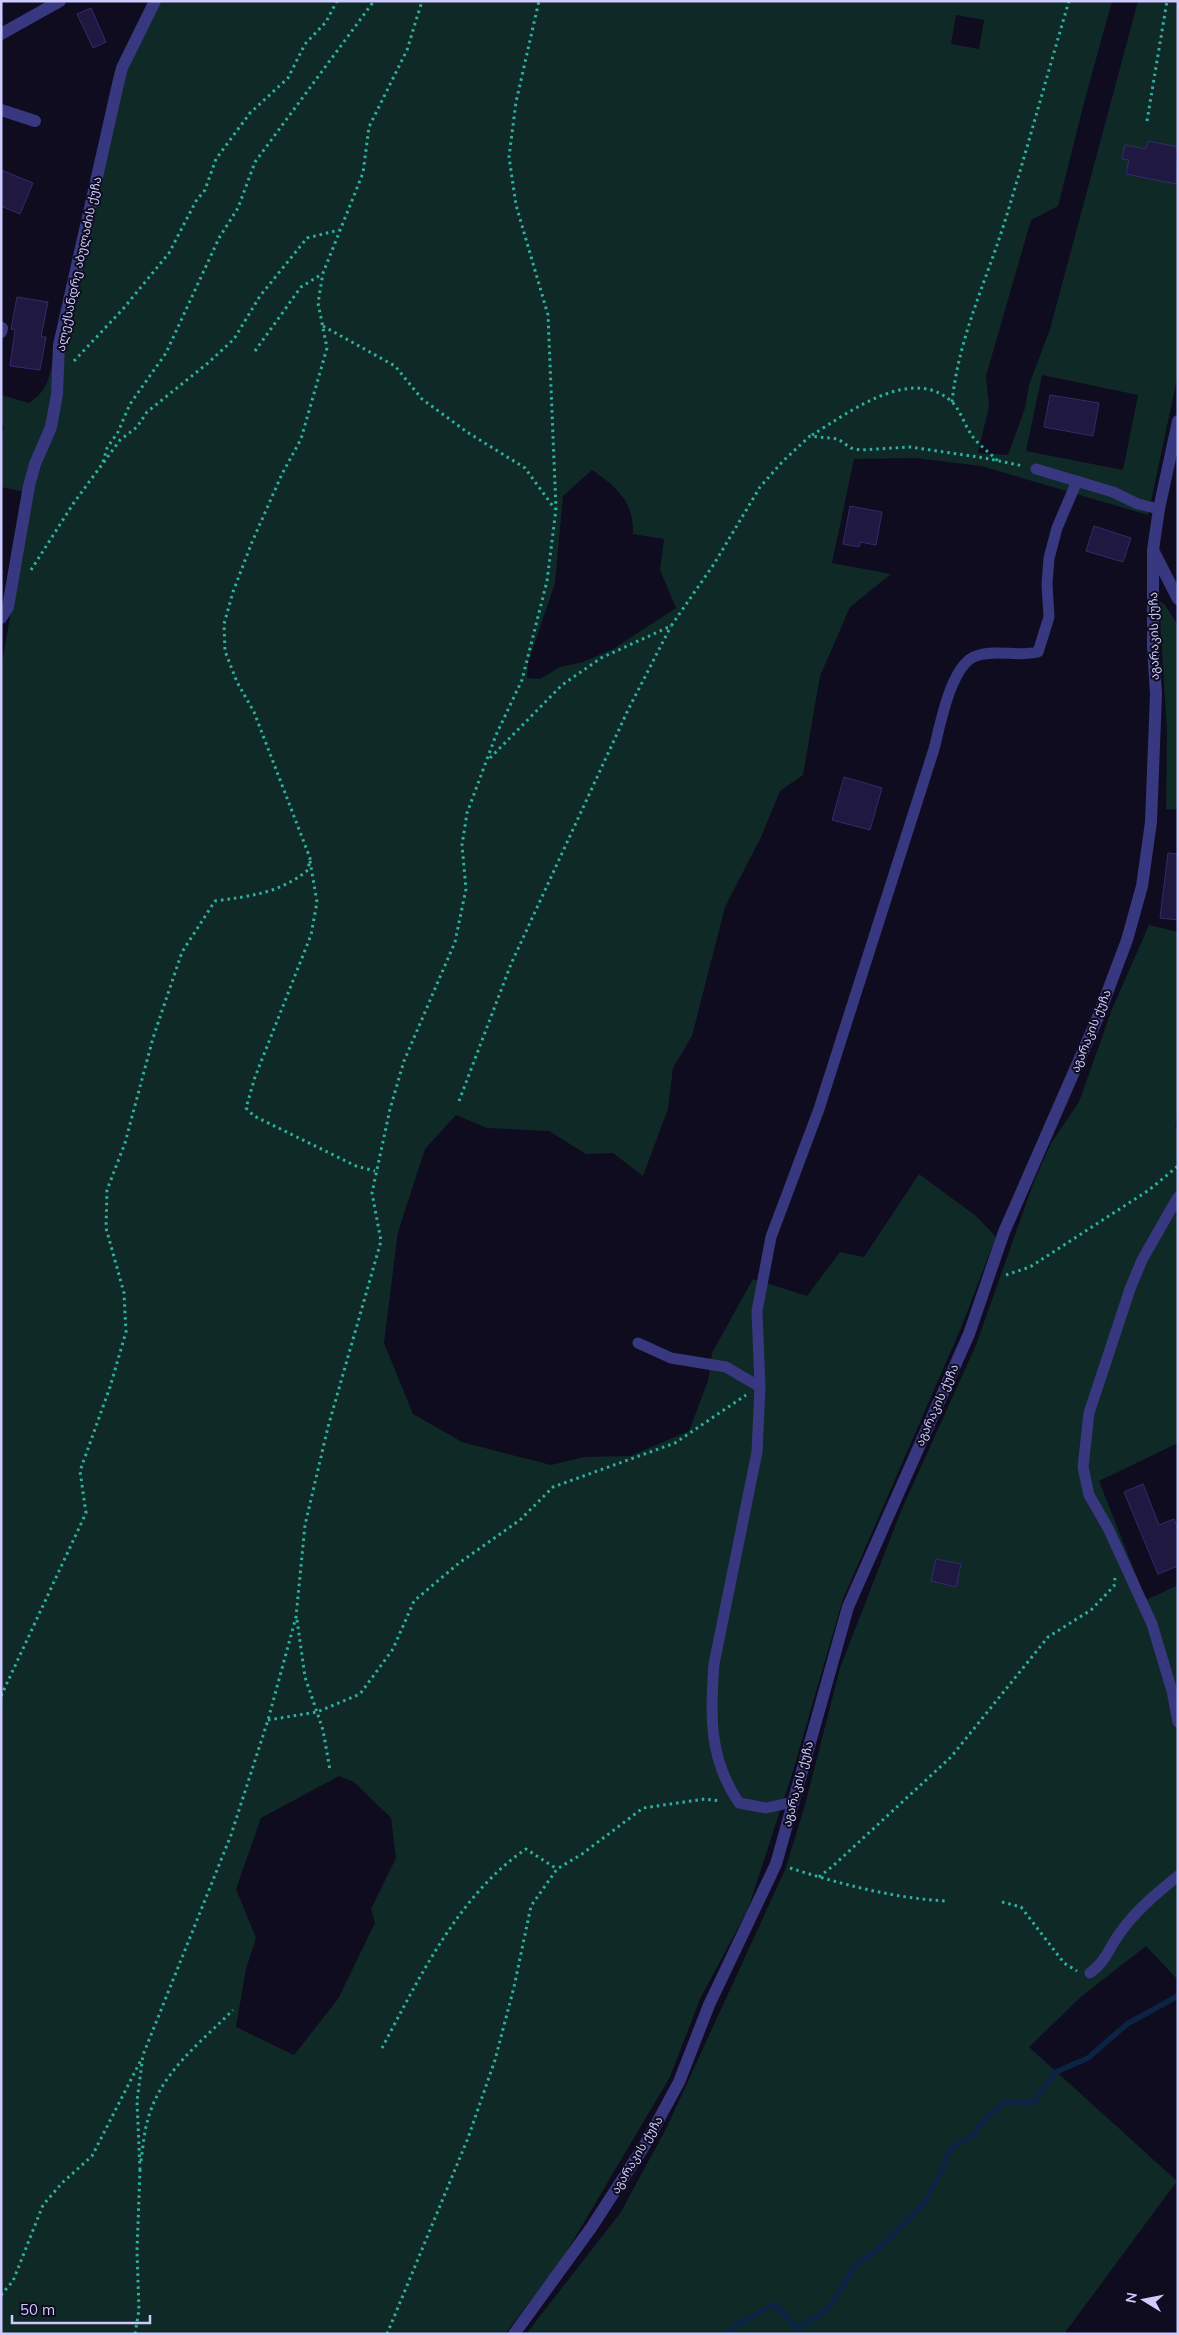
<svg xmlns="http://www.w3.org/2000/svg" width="1179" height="2335" viewBox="0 0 1179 2335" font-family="Mulish,'Noto Sans Georgian',sans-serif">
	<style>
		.green { fill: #0f2927; fill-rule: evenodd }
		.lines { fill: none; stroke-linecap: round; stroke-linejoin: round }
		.stream { stroke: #0c2444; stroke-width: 5.5 }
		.building { fill: #1f1840; stroke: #342a6d }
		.path { stroke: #2db1a3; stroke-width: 3; stroke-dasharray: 2.5 4; stroke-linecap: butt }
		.lane { stroke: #37387f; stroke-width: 11 }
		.street { stroke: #37387f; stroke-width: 12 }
		.labels { text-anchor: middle; stroke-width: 4; stroke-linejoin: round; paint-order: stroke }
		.street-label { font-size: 12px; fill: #cecbff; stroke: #0f0c1f }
	</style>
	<rect width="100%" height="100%" fill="#0f0c1f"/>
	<g class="green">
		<path d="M160,1H1112L1085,99L1058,206L1031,220L986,376L989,406L978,453L1008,455L1025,408L1029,385L1050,329L1138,1H1178V374L1148,515L981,466L916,458L854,459L832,563L891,574L850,607L820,676L803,775L780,791L761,837L725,907L692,1036L673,1068L668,1109L643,1176L613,1153L586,1154L549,1131L487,1128L456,1115L425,1149L398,1232L384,1343L413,1414L462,1442L551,1465L584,1457L630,1456L689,1431L708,1381L712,1353L753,1279L807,1296L840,1252L864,1257L919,1174L976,1216L996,1237L961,1328L843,1599L793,1771L748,1909L700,1999L670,2077L561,2261L505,2334H1V669L32,489L54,429L62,346L126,71ZM956,15L984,20L979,49L951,44ZM1042,375L1138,395L1123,470L1026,451ZM592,470C617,487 634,502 633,534L664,539L660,570L676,608L613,649L583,662L560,667L540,679L527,678L528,663L555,583L563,496ZM339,1776L354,1782L391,1818L396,1858L371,1909L375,1923L338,1999L294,2055L236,2027L246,1969L256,1938L236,1889L261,1818Z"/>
		<path d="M55,343L49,426L25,492L1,487V448L4,426L1,425V395L29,403C53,387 50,369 55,343Z"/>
		<polygon points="1159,601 1165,605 1178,625 1178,810 1166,809 1167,732"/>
		<polygon points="1149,925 1178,932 1178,1114 1175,1127 1178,1126 1178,1443 1099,1481 1146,1600 1178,1585 1178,1980 1146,1946 1082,1996 1029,2047 1177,2181 1064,2334 526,2334 621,2212 642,2173 666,2129 785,1870 805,1805 840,1668 901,1511 976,1345 1033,1184 1051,1143 1079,1102 1112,1009"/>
	</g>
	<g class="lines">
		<polyline class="stream" points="726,2334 730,2329 774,2304 797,2328 828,2309 855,2266 884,2244 924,2203 942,2171 951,2148 973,2135 989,2115 1004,2102 1033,2103 1056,2072 1088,2058 1127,2024 1178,1996"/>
	</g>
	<g class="building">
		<polygon points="91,8 106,42 93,48 77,14"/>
		<polygon points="1148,141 1178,147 1176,184 1126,174 1129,160 1122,159 1125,145 1146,149"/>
		<polygon points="1,170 33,183 20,214 1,206"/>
		<polygon points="17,297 48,302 41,337 46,337 40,370 10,366 15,330 11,329"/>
		<polygon points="1050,395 1099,403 1093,436 1044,427"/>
		<polygon points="850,506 882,512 876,545 860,542 859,547 843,544"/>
		<polygon points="1094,526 1131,538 1123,562 1086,551"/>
		<polygon points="844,777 882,788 870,830 832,820"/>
		<polygon points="1168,853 1178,854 1178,920 1160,918"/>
		<polygon points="1143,1484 1159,1525 1174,1519 1178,1529 1178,1566 1158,1574 1124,1492"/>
		<polygon points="936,1559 961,1564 956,1587 931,1581"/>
	</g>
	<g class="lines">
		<g class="path">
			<polyline points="1147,121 1167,1"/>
			<polyline points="323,326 395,366 422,399 467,432 525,468 555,509"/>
			<polyline points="255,351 301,287 322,274"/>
			<polyline points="74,361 123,309 169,253 196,201 205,190 216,159 250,113 288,78 305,44 326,22 337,1"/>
			<path d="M952,402C959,337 985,284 1004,224C1027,150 1047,75 1069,1"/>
			<path d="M812,435C848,413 911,365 951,401C960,409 964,424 971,434C977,444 989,452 998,461"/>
			<polyline points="103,462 107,448 118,432 130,404 166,353 219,238 238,208 255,162 374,1"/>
			<polyline points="31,570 73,504 120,440 137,427 147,412 208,363 234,339 260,296 307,238 339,230"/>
			<polyline points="490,758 562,685 601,658 671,626 714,564 760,487 783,461 810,436 838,439 851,448 861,450 910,447 985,458 1023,466"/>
			<polyline points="310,861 317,902 311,935 255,1077 246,1108 254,1116 356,1166 375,1171"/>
			<polyline points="459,1101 511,964 628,710 671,626"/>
			<polyline points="1006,1275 1030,1267 1149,1190 1178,1166"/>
			<polyline points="297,1620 305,1677 323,1730 330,1770"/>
			<path d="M1,1696L86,1513L80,1471L110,1387L126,1332L124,1293L106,1228L107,1190L125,1143L153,1038L182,952L215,901C251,896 280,893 308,870L310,858L254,712L237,682L225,651L224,624L233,592L252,542L282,474L301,439L327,348L318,303L323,273L363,173L369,127L407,50L422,1"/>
			<polyline points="268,1720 317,1712 360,1694 393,1649 414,1601 459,1563 520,1520 553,1487 675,1443 746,1395"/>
			<path d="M790,1868C841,1884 892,1898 945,1901"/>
			<polyline points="819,1877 834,1865 951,1757 1048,1637 1091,1610 1114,1586 1115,1578"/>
			<polyline points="1002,1902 1021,1907 1064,1963 1077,1971"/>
			<path d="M382,2048C419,1978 460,1893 526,1849L557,1869"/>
			<path d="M141,2161C143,2147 144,2132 148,2119C161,2072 200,2043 233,2010"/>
			<polyline points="140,2170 137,2101 143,2055 231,1835 268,1720 296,1617 305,1525 328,1427 381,1241 372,1193 390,1109 404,1061 455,942 466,889 462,845 467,813 496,735 522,680 547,581 556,509 548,315 516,205 509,157 516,102 539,1"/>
			<polyline points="1,2295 13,2281 43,2205 62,2183 92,2156 142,2058"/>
			<polyline points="135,2334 139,2310 137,2251 140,2170"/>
			<polyline points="387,2334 468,2138 495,2060 514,1987 531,1906 557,1869 582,1854 643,1808 705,1799 721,1801"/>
		</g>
		<g class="lane">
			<polyline points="1036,469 1113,492 1138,504 1159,509"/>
			<polyline points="1178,1197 1142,1260 1130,1289 1089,1413 1083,1467 1089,1495 1108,1528 1152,1624 1172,1691 1178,1722"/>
			<path d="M638,1343L671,1358L726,1367L760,1387L757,1452L714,1664C710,1716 709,1759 739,1803L766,1808L793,1802"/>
			<path d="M760,1387L757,1311L771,1237L819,1109L934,749C940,726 951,664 976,656C996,649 1017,657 1038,652L1049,617L1047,584L1049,558L1057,528L1077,481"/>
			<path d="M1090,1973C1107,1960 1108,1949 1120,1933C1135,1911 1157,1893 1178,1876"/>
		</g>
		<g class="street">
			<polyline points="1,34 60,1"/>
			<polyline points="1,110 35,121"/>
			<polyline points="1,332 2,328"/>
			<polyline points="1154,552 1178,599"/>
			<polyline points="1,618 8,607 29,486 35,464 51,427 57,394 59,345 118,84 122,68 155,1"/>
			<polyline points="514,2334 591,2228 646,2143 679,2082 709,2005 776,1864 848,1607 969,1334 1004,1232 1098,1017 1127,940 1142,886 1151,822 1156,694 1153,646 1153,550 1159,509 1178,421"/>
		</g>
	</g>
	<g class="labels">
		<g class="street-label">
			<text transform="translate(79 264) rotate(-78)" y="4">ალექსანდრე აბულაძის ქუჩა</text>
			<text transform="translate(1154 636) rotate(-91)" y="4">აგარაკის ქუჩა</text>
			<text transform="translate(1091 1031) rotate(-68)" y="4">აგარაკის ქუჩა</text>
			<text transform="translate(937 1405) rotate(-66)" y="4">აგარაკის ქუჩა</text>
			<text transform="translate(798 1784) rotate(-75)" y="4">აგარაკის ქუჩა</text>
			<text transform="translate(637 2155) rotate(-59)" y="4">აგარაკის ქუჩა</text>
		</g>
	</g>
	<rect width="1179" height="2335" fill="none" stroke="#cecbff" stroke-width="5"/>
	<g transform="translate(1144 2300) rotate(280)" stroke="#0f0c1f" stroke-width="4" paint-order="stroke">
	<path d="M0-4L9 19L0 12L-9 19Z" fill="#cecbff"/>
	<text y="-8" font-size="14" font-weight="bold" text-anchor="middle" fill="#cecbff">N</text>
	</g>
	<path d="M12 2315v8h138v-8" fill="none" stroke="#cecbff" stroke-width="2.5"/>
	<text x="20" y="2315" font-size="15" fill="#cecbff" stroke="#0f0c1f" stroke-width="4" paint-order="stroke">50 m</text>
</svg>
